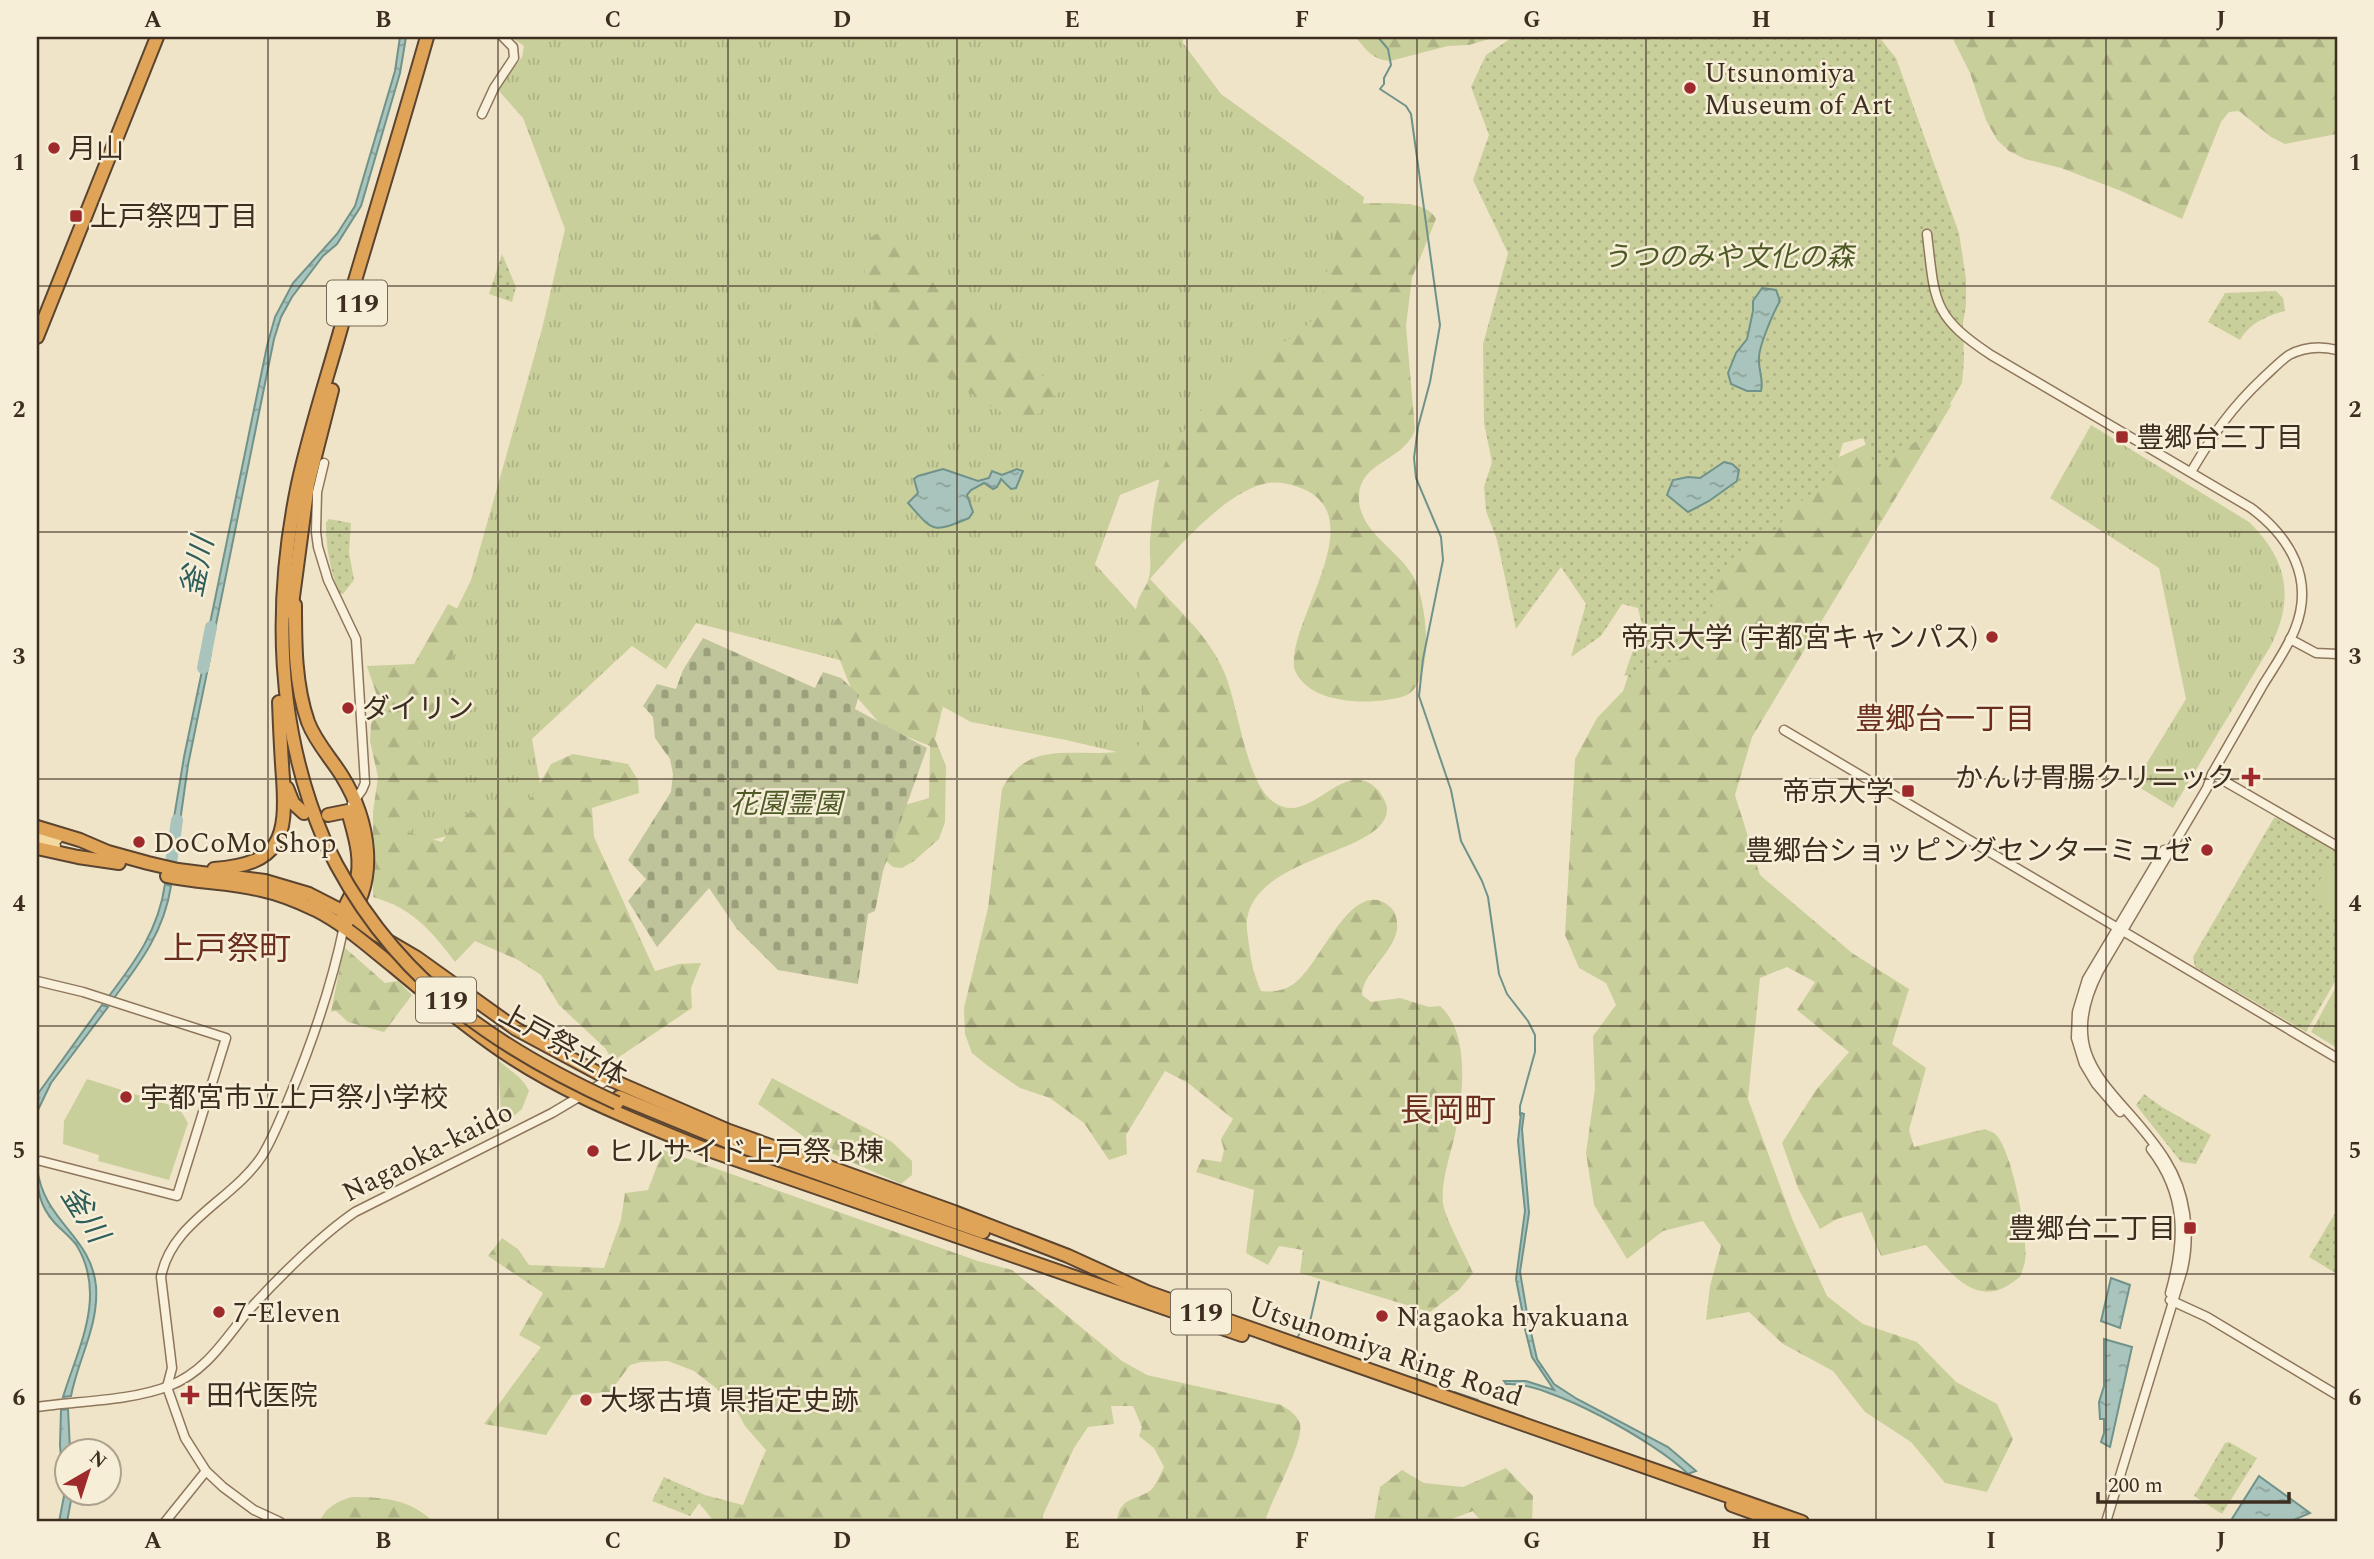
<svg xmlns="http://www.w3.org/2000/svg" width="2374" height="1559" viewBox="0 0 2374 1559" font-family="Spectral,'Noto Sans JP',serif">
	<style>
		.grass { fill: url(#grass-tufts) }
		.forest { fill: url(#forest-firs) }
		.cemetery { fill: url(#cemetery-stones) }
		.park { fill: url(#park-dots) }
		.garden { fill: #c9cf9b }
		.water { fill: url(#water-ripples); stroke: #6f938a; stroke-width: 2 }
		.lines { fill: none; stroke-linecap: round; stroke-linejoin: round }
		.stream { stroke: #6f938a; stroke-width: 2 }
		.river { stroke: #a9c4bc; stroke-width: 12 }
		.minor-casing { stroke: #8d765c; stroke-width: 11 }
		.major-casing { stroke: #5b4430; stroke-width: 13 }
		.highway-casing { stroke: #5b4430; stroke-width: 16 }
		.minor { stroke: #faf1dc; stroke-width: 8 }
		.major { stroke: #f3d9a0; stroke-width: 10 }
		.highway { stroke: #e0a458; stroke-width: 12 }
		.highway-bridge-casing { stroke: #5b4430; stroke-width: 16; stroke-linecap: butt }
		.highway-bridge { stroke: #e0a458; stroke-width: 12 }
		.grid { fill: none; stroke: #3d2e20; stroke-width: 2; stroke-opacity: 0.55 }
		.poi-dot { fill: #9e2a2b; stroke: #f7eed8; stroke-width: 2.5 }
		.labels { text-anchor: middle; stroke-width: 5; stroke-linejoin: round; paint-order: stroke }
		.shield { fill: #f7eed8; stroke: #756857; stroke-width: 2 }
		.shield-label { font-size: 26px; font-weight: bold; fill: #3d2e20 }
		.poi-label { font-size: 28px; fill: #3d2e20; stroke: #f7eed8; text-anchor: start }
		.park-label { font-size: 28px; font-style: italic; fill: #4d5a26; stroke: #f7eed8 }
		.street-label { font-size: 28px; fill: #3d2e20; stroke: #f7eed8 }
		.water-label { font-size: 30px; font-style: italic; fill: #2f5d5a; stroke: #f7eed8 }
		.neighbourhood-label { font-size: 30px; fill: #6b2e1e; stroke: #f7eed8 }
		.quarter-label { font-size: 32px; fill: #6b2e1e; stroke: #f7eed8 }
		.neatline { fill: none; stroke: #3d2e20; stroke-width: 2.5 }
		.grid-label { font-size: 23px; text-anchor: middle; font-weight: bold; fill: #3d2e20 }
	</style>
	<defs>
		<pattern id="grass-tufts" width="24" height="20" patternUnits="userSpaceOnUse" patternTransform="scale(1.75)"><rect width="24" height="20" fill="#c9cf9b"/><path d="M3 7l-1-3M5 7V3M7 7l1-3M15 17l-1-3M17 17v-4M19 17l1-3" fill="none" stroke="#aeb285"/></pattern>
		<pattern id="forest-firs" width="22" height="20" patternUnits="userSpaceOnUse" patternTransform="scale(1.75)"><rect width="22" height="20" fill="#c9cf9b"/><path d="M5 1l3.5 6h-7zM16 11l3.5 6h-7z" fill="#aeb285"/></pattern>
		<pattern id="cemetery-stones" width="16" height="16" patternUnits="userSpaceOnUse" patternTransform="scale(1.75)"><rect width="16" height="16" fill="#bfc49a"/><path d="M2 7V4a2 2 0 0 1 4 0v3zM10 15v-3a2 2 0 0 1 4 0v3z" fill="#9ca07d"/></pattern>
		<pattern id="park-dots" width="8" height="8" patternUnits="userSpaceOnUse" patternTransform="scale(1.75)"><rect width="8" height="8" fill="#c9cf9b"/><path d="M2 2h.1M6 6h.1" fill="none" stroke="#aeb285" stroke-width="1.8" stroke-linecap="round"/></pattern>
		<pattern id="water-ripples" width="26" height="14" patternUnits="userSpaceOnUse" patternTransform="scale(1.75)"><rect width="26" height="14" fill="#a9c4bc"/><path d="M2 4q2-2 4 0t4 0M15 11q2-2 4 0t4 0" fill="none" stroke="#8ba098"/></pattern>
	</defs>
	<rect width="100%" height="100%" fill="#f0e4c8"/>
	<g class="grass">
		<polygon points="511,37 1183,37 1183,43 1221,94 1364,197 1356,247 1235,449 1120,495 1095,564 1168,645 1168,764 1066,740 971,722 874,669 696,623 666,669 632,646 532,739 544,805 484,826 402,848 413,698 471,580 542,329 565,229 523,118 498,90 522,57 524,46"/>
		<path d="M2091,425L2249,522C2288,560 2295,599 2270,647L2173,808L2134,784L2186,699L2159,568L2050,498Z"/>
		<polygon points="2337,985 2337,1048 2311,1032"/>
	</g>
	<g class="forest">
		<path d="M1356,37H1496L1469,45L1448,46L1390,61C1374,60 1365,50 1356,37Z"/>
		<polygon points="1952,37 2337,37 2337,134 2285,144 2271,137 2239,111 2229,112 2221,122 2182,219 2121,191 2061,168 2025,159 2009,151 1997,140 1986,120 1970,73"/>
		<path d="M1389,203C1405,204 1428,203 1436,219L1412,278L1406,326L1415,430C1404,461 1361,461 1359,495C1357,531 1397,548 1413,576C1427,600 1436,679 1407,695C1401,698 1392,699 1386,700C1365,703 1338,702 1318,693C1308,688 1296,678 1294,667C1288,615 1387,501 1282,483C1239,475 1176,549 1150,579C1177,609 1209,635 1225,674C1238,706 1246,778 1270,799C1309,834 1342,752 1378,790C1382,795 1387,803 1387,809C1387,854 1258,854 1247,919C1246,927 1248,936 1249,945C1251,962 1254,975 1261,991C1274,993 1286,990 1296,982C1320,965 1352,876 1389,906C1396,911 1398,922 1397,930C1392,955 1363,972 1362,995L1371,1002L1400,998L1429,1007L1440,1006C1471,1033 1463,1098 1455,1134C1450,1157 1441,1180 1443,1203C1444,1216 1467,1258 1473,1273L1459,1290L1430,1312L1300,1273L1303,1250L1279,1246L1268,1265L1246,1253L1254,1190L1196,1172L1202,1159L1221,1162L1224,1150L1221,1139L1233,1119L1188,1083L1165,1071L1126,1135L1127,1154L1109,1160L1084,1123L1050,1098L1020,1088L988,1066L972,1053L965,1034L964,1008L988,908L1002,789C1031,731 1089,765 1138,747C1151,715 1137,677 1135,643C1134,630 1134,614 1138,601C1140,593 1148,585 1149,577C1152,566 1149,552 1150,540C1153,508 1157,471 1175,444C1198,409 1230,378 1264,354C1279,344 1300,335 1312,320C1330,296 1326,216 1357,205C1366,202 1379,204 1389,203Z"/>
		<polygon points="892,225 961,304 1060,391 1025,427 973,395 900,345 853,327 853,311 879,320 868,287 859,244"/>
		<path d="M1952,404L1752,737L1735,795L1760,875L1852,953L1909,989L1892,1044L1926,1068L1909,1130L1914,1147L1985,1129C1988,1131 1992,1131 1995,1134C2012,1148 2029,1239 2025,1261C2024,1266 2022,1272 2020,1277C2014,1281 2008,1286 2001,1289C1969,1302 1944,1265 1926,1245L1881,1256L1862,1212L1837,1219L1820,1229L1798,1188L1782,1143L1816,1090L1849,1052L1797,1010L1815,982L1787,967L1760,978L1748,1099L1793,1221L1827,1296L1863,1324L1917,1342L1956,1382L1997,1404L2013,1439L1987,1492L1945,1483L1911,1442L1865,1412L1833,1371L1783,1344L1749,1312L1706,1320L1710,1286L1721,1246L1703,1221L1663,1231L1627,1259L1594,1205L1586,1153L1595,1088L1593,1036L1616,1005L1606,983L1579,968L1565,935L1575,759L1597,718L1623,691L1673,547L1737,505Z"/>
		<path d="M448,604L462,611L449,675L421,732L429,765L446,784L407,818L410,833L442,842L460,815L530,800L551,764L573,754L628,764L638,780L639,793L592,808L594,837L655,971L679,964L701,963L691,988L692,1008L613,1061L605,1048L559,1005L541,975L518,960L475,941L455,962C431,930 412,908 373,897V812L378,777L370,741L371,724L377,696L367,666L414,664Z"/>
		<polygon points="839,616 868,628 944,702 935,739 946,766 945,822 939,839 914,861 902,868 893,867 886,861 905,805 929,798 930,746 883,727 853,693 828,631"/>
		<polygon points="344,947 385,983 398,981 412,995 384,1032 348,1022 336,1011 331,1012"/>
		<path d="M498,1060C509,1070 523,1077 529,1091L522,1109L510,1119L501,1114Z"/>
		<polygon points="772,1078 892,1142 912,1161 912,1175 901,1184 818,1147 758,1104"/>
		<path d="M663,1150L978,1261L1012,1270L1122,1361L1147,1375L1281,1405C1289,1410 1297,1414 1300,1424C1304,1444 1271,1499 1265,1522H1117C1119,1494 1141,1501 1153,1488C1157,1482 1161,1473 1164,1467L1154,1448L1139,1436L1142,1427L1133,1406H1111L1114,1424L1088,1427L1074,1448L1043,1515V1522H711L712,1519L699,1503L705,1495L743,1505L766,1450L745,1426L735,1407L716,1388L694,1371L668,1361L641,1362L630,1365L610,1392L572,1395L546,1435L484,1424L541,1347L519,1335L543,1293L488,1256L502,1238L518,1249L529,1265L604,1268L621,1220L625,1193L648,1190Z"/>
		<polygon points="1506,1468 1533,1496 1532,1522 1482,1522 1473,1511 1444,1522 1374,1522 1380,1487 1402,1470 1424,1483 1463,1487"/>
		<path d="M352,1497C383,1497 411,1499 433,1522H320C325,1507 338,1501 352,1497Z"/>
	</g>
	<polygon class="cemetery" points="703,638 815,688 823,672 841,678 859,695 855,709 927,748 883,871 875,911 868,914 858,984 778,970 737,929 709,888 657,947 628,901 646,879 628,860 671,792 673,774 670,759 655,738 653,717 643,706 657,684 676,689 683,670"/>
	<g class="park">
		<polygon points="1513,37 1879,37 1896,58 1959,233 1966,279 1966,306 1963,323 1964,360 1962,383 1947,409 1924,436 1876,469 1863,438 1843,443 1836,467 1816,490 1792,508 1776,529 1749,543 1728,563 1717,585 1709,621 1689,635 1687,657 1624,676 1642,625 1638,608 1622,604 1601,636 1571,657 1586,604 1561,567 1516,629 1497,540 1486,511 1484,487 1492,462 1484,423 1483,344 1508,253 1473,180 1489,135 1471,87 1486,55"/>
		<polygon points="502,254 516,287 512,302 489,294"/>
		<path d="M2276,291L2283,298L2285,311C2266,316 2250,323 2240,340L2208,322L2225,293Z"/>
		<path d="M329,519L351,523L349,552L354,580L343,594L339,593C330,569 326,548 326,523Z"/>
		<polygon points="2281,816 2337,850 2337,978 2306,1032 2195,967 2193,957 2274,818"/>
		<polygon points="2144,1094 2162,1107 2211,1135 2196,1164 2181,1162 2136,1105"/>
		<polygon points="2337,1210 2337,1274 2309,1257"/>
		<polygon points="2229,1442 2257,1458 2222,1514 2194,1496 2225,1443"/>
		<polygon points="664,1477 705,1495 690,1516 652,1501"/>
	</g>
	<g class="garden">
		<polygon points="2330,863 2337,868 2337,912 2310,896"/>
		<polygon points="87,1079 179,1108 188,1123 169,1180 98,1161 99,1155 63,1144 64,1121"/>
	</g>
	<g class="water">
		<polygon points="400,37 406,37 400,73 361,206 337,244 323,256 292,297 281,317 274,339 212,644 206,643 267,346 275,317 293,283 337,234 355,206 395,71"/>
		<path d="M1762,288L1776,290L1780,301C1773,313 1759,346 1759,358C1758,370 1764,379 1761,391H1747L1731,384L1728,373L1736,353L1747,339L1753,311V301Z"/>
		<polygon points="1724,462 1732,464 1739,470 1737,481 1709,501 1688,512 1667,495 1673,480 1688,477 1700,478"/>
		<path d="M943,469L978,481L989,478L992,471L1002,475L1017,469L1023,471L1016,488L1011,489L1001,479L997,487L993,489L984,483L971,490L967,495L973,512L969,518C931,534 933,531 908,503L918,493L914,479L918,476Z"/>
		<polygon points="206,652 211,653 188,765 178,836 171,836 184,757"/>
		<path d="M165,884L171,886C164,931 141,962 114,998L109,996C135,962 159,929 165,884Z"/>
		<polygon points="102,1005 108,1007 51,1083 37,1112 37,1095"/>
		<polygon points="1521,1113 1524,1114 1522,1129 1529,1213 1520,1272 1528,1319 1524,1320 1516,1279 1525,1211 1518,1141"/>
		<path d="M37,1167C43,1222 91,1235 96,1286C99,1326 78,1359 71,1396L63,1397C78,1348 107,1296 77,1246C71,1237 61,1230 54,1222C39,1205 37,1189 37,1167Z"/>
		<polygon points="2111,1278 2130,1285 2120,1328 2101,1321"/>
		<path d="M1530,1328L1537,1359L1554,1384L1577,1399L1668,1447L1696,1471L1688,1474C1657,1443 1548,1381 1506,1384L1504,1381H1526L1554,1390L1532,1357L1525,1329Z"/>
		<polygon points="2104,1339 2132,1347 2110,1447 2101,1442 2104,1433 2104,1419 2100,1419 2099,1402 2104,1386"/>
		<polygon points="68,1409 70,1450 66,1450 66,1492 72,1493 72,1495 67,1522 59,1522 64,1496 60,1445 61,1410"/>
		<polygon points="2259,1476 2310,1513 2289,1522 2230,1522"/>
	</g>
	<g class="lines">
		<g class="stream">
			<polyline points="1378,37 1388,49 1391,65 1384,78 1384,84 1380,89 1406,106 1411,114 1440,325 1430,382 1418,427 1414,458 1416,478 1441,537 1443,560 1423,659 1419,696 1451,790 1461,841 1482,881 1488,897 1499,974 1507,994 1528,1021 1535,1035 1535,1052 1520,1106 1520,1115"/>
			<polyline points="1526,1319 1528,1331"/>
			<polyline points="1299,1339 1297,1338 1303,1328 1309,1326 1319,1282"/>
			<polyline points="1414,1378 1428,1383"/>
			<polyline points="1454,1392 1478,1400"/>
		</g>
		<g class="river">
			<polyline points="203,668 211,627"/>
			<polyline points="169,878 177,820"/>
		</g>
		<g class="minor-casing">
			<g id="minor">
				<polyline points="482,114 494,88 514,58 513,47 503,37"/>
				<path d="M1927,234C1935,302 1932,316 1991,355L2251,508C2290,537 2315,579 2295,629C2287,649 2274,667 2263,685C2246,715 2229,744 2212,774L2207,788L2099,971C2050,1066 2123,1091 2166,1161C2186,1193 2191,1233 2183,1269L2106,1522"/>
				<polyline points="324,463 317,492 316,532 318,547 328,580 356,639 365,783 362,790 352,804"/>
				<path d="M2191,472C2214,433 2231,408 2264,377C2272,370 2280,361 2289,355C2304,347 2321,346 2337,350"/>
				<polyline points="2290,639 2316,653 2337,654"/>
				<polyline points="1784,730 2337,1058"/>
				<polyline points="2212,774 2337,846"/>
				<polyline points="37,981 83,992 226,1038 177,1196 41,1161"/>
				<polyline points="2120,1112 2096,1084 2084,1064 2076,1038 2077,1012 2087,979 2164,850"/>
				<path d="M2151,1149C2186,1194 2185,1240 2170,1293"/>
				<polyline points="2170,1300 2207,1317 2337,1395"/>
				<path d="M37,1407C77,1401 131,1401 169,1386C206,1372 225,1339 249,1310C277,1279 320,1236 355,1212L552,1113L609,1079"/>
				<polyline points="165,1522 206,1471"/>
				<path d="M280,1522L254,1510L223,1487L206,1471L185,1438L167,1387L172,1368L161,1277C171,1222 233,1200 262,1156C273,1138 281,1118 289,1098C312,1043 332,985 344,926"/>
			</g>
		</g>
		<g class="major-casing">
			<g id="major">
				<polyline points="37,834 57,839"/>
				<polyline points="37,841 55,846"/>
			</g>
		</g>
		<g class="highway-casing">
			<g id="highway">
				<polyline points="37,337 157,37"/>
				<path d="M295,605C295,644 295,685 308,722C316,743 331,758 342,776C369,820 380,880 346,923"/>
				<polyline points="291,612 308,484 332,390"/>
				<polyline points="287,788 293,803 304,813"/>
				<path d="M328,815L348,811C354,834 363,858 356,883C353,895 342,906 343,919"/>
				<polyline points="37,827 80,840 108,852 148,863 178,870 265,881 309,894 352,916 376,934 417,958 516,1029 609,1079 729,1131 954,1212 1068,1256 1147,1292 1802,1522"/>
				<path d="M325,842C276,728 273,604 298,484C310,429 328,375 343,321C371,226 400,132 427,37"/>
				<polyline points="37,848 78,857 119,863"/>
				<path d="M214,869C281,864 287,838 283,778C281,753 280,728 279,702"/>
				<path d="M167,876C198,883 230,882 261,890C280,894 299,902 316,910C345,925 368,946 393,966C424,992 456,1018 489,1042C552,1088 625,1117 697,1146L1242,1335"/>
				<polyline points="619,1097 726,1141 983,1232"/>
				<polyline points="1732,1505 1779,1522"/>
			</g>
		</g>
		<use href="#minor" class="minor"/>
		<use href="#major" class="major"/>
		<use href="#highway" class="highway"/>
		<g class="highway-bridge-casing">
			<path id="highway-bridge" d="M325,842C387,973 487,1044 617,1103"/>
		</g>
		<use href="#highway-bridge" class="highway-bridge"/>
	</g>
	<path class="grid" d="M268,37V1522M498,37V1522M728,37V1522M957,37V1522M1187,37V1522M1417,37V1522M1646,37V1522M1876,37V1522M2106,37V1522M37,286H2337M37,532H2337M37,779H2337M37,1026H2337M37,1274H2337"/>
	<g class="poi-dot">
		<circle cx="1690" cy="88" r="7"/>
		<circle cx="54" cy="148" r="7"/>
		<rect x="69" y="209" width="14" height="14" rx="3.5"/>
		<rect x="2115" y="430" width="14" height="14" rx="3.5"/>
		<circle cx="1992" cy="637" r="7"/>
		<circle cx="348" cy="708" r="7"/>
		<path d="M2247.5 766.5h7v7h7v7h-7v7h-7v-7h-7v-7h7z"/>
		<rect x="1901" y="784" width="14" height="14" rx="3.5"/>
		<circle cx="139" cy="842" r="7"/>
		<circle cx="2207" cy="850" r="7"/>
		<circle cx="126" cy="1097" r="7"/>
		<circle cx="593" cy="1151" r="7"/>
		<rect x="2183" y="1221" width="14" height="14" rx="3.5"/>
		<circle cx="219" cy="1312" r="7"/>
		<circle cx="1382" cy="1316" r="7"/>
		<path d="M186.5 1384.5h7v7h7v7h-7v7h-7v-7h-7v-7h7z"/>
		<circle cx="586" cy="1400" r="7"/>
	</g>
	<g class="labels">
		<g class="shield">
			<rect x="327" y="280.5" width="60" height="45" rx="5"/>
			<rect x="416" y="977.5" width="60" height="45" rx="5"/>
			<rect x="1171" y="1289.5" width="60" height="45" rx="5"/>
		</g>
		<g class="shield-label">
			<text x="357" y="312">119</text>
			<text x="446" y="1009">119</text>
			<text x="1201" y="1321">119</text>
		</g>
		<g class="poi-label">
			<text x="1704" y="82">Utsunomiya<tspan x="1704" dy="32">Museum of Art</tspan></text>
			<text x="68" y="158">月山</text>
			<text x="90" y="226">上戸祭四丁目</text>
			<text x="2136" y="447">豊郷台三丁目</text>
			<text x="1978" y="647" text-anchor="end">帝京大学 (宇都宮キャンパス)</text>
			<text x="362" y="718">ダイリン</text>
			<text x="2235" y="787" text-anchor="end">かんけ胃腸クリニック</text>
			<text x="1894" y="801" text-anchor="end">帝京大学</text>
			<text x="153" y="852">DoCoMo Shop</text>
			<text x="2193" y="860" text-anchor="end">豊郷台ショッピングセンターミュゼ</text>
			<text x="140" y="1107">宇都宮市立上戸祭小学校</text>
			<text x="607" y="1161">ヒルサイド上戸祭 B棟</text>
			<text x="2176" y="1238" text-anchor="end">豊郷台二丁目</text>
			<text x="233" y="1322">7-Eleven</text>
			<text x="1396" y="1326">Nagaoka hyakuana</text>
			<text x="206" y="1405">田代医院</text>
			<text x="600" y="1410">大塚古墳 県指定史跡</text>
		</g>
		<g class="park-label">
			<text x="1728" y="266">うつのみや文化の森</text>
			<text x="786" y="813">花園霊園</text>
		</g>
		<g class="street-label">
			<text transform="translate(563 1044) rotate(29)" y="10">上戸祭立体</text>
			<text transform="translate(427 1151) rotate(-27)" y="10">Nagaoka-kaido</text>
			<text transform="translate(1386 1350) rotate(19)" y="10">Utsunomiya Ring Road</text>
		</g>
		<g class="water-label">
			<text transform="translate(197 567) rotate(-78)" y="10">釜川</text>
			<text transform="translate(85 1214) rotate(58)" y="10">釜川</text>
		</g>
		<g class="neighbourhood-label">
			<text x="1945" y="729">豊郷台一丁目</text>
		</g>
		<g class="quarter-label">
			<text x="227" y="959">上戸祭町</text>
			<text x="1448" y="1121">長岡町</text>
		</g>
	</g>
	<rect width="2374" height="1559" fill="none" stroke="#f7eed8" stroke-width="77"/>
	<g transform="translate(88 1472) rotate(39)"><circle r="33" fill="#f7eed8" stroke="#ada18e" stroke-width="2"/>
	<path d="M0-5L12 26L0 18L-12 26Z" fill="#9e2a2b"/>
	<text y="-10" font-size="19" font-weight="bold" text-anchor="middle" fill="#3d2e20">N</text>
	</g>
	<path d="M2098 1492v10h191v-10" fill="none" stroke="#3d2e20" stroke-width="3.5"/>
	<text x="2108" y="1492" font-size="21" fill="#3d2e20" stroke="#f7eed8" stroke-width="5" paint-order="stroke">200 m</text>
	<rect x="38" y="38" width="2298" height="1482" class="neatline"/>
	<g class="grid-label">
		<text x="153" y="27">A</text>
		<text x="383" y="27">B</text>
		<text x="613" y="27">C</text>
		<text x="842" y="27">D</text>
		<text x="1072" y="27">E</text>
		<text x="1302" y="27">F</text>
		<text x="1532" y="27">G</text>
		<text x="1761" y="27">H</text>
		<text x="1991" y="27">I</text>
		<text x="2221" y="27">J</text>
		<text x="19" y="170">1</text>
		<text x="2355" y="170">1</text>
		<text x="19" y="417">2</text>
		<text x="2355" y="417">2</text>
		<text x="19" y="664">3</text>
		<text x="2355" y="664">3</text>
		<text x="19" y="911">4</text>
		<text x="2355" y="911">4</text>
		<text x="19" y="1158">5</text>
		<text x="2355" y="1158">5</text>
		<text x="19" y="1405">6</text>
		<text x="2355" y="1405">6</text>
		<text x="153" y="1548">A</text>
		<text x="383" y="1548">B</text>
		<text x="613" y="1548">C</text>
		<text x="842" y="1548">D</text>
		<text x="1072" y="1548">E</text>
		<text x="1302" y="1548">F</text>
		<text x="1532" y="1548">G</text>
		<text x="1761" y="1548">H</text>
		<text x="1991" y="1548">I</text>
		<text x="2221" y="1548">J</text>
	</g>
</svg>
